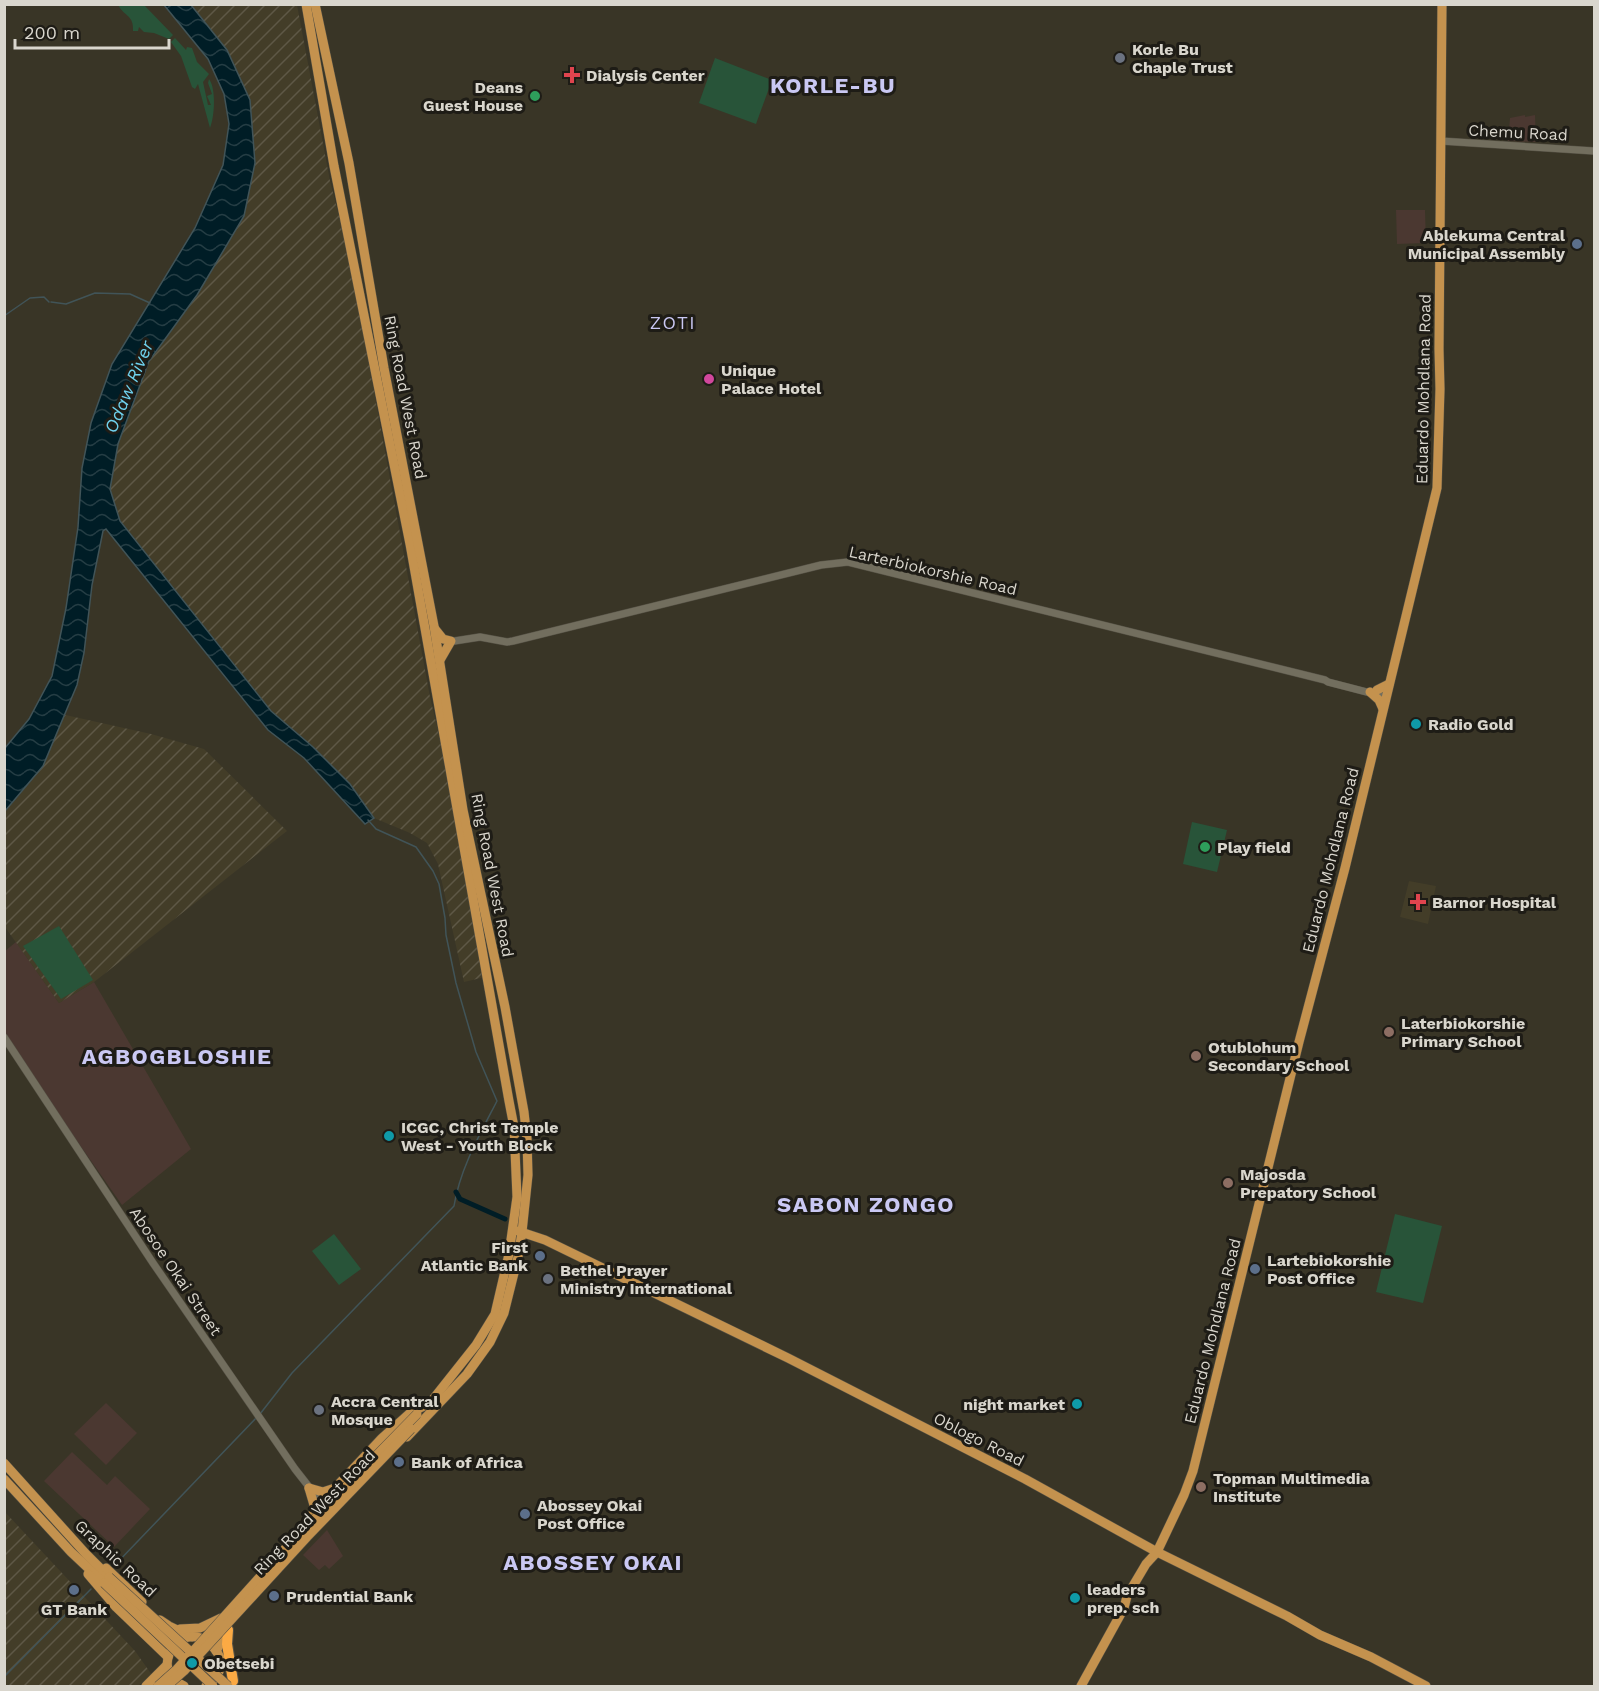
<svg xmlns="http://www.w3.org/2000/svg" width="1599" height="1691" viewBox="0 0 1599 1691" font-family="'Work Sans',sans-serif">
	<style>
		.commercial { fill: #4b3831 }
		.industrial { fill: url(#industrial-furrows) }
		.built { fill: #433d28 }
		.green { fill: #285439 }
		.water { fill: url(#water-waves); stroke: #415458; stroke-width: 1.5 }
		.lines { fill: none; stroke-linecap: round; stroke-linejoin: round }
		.stream { stroke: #415458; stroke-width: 1.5 }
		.canal { stroke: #001d26; stroke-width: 5 }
		.minor-casing { stroke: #545044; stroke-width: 8 }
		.major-casing { stroke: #545044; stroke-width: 10 }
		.highway-casing { stroke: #545044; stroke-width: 12 }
		.minor { stroke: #726e5e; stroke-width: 7 }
		.major { stroke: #c4924e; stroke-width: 9 }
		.highway { stroke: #fbaa44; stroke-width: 10 }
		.major-bridge-casing { stroke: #545044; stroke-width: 10; stroke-linecap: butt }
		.major-bridge { stroke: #c4924e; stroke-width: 9 }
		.worship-dot { fill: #6b7280; stroke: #1e1c16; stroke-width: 2 }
		.health-dot { fill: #e0444e; stroke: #1e1c16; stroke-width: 2 }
		.leisure-dot { fill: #2e9e5b; stroke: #1e1c16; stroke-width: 2 }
		.service-dot { fill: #5c6f8a; stroke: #1e1c16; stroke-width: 2 }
		.hotel-dot { fill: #d1479c; stroke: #1e1c16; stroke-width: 2 }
		.culture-dot { fill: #0f9aa8; stroke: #1e1c16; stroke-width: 2 }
		.education-dot { fill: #8d6e63; stroke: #1e1c16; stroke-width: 2 }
		.labels { text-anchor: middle; stroke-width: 6; stroke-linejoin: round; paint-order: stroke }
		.poi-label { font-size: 16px; font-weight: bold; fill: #d9d6cd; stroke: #1e1c16; text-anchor: start }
		.street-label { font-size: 16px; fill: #d9d6cd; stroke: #1e1c16 }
		.neighbourhood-label { font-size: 18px; letter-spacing: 1.5px; fill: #cac8f3; stroke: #1e1c16 }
		.water-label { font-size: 18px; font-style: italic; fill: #6fd1ed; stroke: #1e1c16 }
		.district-label { font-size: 22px; font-weight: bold; letter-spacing: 1.5px; fill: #cac8f3; stroke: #1e1c16 }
	</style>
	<defs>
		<pattern id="industrial-furrows" width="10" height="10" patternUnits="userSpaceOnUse" patternTransform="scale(1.5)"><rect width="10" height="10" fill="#433d28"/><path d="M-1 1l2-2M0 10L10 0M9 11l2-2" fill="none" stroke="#5e5846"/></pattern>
		<pattern id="water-waves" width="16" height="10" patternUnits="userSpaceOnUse" patternTransform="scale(1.5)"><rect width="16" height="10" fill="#001d26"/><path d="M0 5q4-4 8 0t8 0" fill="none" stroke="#253d44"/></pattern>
	</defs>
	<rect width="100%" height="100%" fill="#393526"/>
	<g class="commercial">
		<polygon points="1525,115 1525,117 1535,115 1536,142 1508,141 1510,118"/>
		<polygon points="1396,210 1425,210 1426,243 1397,244"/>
		<polygon points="16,942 59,1003 94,982 191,1149 122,1205 23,1064 5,1035 5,951"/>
		<polygon points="106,1403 137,1433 106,1465 74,1434"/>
		<polygon points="72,1452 107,1485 115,1476 150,1509 114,1547 44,1481"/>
		<polygon points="327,1530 343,1556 329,1569 325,1565 319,1570 303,1555"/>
	</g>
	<g class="industrial">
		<polygon points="191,5 297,5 330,181 349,255 430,697 440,739 485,977 464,982 438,864 427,843 410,833 374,818 350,784 313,747 271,711 120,520 110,489 118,444 149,361 197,295 244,216 255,163 250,100 227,50"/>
		<polygon points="61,714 151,734 204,749 287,831 94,982 59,1003 5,927 5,788"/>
		<polygon points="4,1511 135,1651 152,1675 138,1686 5,1686"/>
	</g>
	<polygon class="built" points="1409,881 1436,886 1428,924 1400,917"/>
	<g class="green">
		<path d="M118,5H144L173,35L169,39L154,33L144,32L139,27L138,31H133C134,15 125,17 118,5Z"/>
		<path d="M175,38L186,50L187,47L192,48L197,62L209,74L203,82L208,105H211L207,96L212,94L208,83L209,79C216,88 215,116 210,128L198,84L195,89L192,87L181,56L171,42Z"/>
		<polygon points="715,58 772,80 756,124 699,103"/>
		<polygon points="1192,822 1227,830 1217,872 1183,864"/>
		<polygon points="59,926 93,980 61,999 23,946"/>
		<polygon points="1395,1214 1442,1226 1423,1303 1376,1292"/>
		<polygon points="334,1234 361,1269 339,1285 312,1251"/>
	</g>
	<polygon class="water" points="164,5 191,5 227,50 250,100 255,163 244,216 197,295 149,361 118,444 110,489 120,521 271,711 313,747 350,784 374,818 365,824 304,758 268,730 106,529 103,531 92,585 84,653 77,685 43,766 5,811 5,748 29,719 52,676 66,608 78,527 82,468 91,423 112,364 195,228 223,165 229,124 224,94 208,59"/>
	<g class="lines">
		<g class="stream">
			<polyline points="51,302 66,304 95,293 130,294 150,303"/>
			<polyline points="4,316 30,298 44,297 49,302"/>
			<path d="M260,1414L292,1373L454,1206C460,1169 480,1134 497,1101L476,1052L456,983L446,935L445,918L439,884L433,871L416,847L376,829L368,820"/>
			<polyline points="114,1566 257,1417"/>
			<polyline points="4,1677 91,1589"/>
		</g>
		<polyline class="canal" points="456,1192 460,1199 505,1219"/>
		<g class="minor-casing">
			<g id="minor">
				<polyline points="1441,141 1594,151"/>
				<polyline points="448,642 480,637 507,642 513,641 821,565 848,562 1325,680 1328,682 1386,697"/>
				<polyline points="4,1037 153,1263 295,1469 324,1506"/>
			</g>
		</g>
		<g class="major-casing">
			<g id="major">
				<polyline points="306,4 334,166 410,544 509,1101 514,1127 517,1197 509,1254 495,1314 476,1345 430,1403 410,1413 382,1438 335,1488 311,1518"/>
				<polyline points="315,4 349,163 384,368 434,626 463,810 505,1007 524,1112 527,1139 528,1175 522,1232 518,1257 504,1313 490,1342 467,1374 407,1437"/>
				<polyline points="435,629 443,639 451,641 440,660"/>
				<polyline points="1377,690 1389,684"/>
				<polyline points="1370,692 1379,700 1383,709"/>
				<polyline points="518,1231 545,1240 788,1358 1025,1479 1157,1552 1287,1616 1320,1635 1371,1657 1426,1686"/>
				<polyline points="4,1463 86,1554 109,1577"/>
				<polyline points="4,1479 71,1552 104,1583"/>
				<polyline points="309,1488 314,1505 313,1515"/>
				<polyline points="309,1488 323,1492 335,1488"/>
				<polyline points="106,1568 142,1602"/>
				<polyline points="88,1574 116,1607 168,1657"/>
				<polyline points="160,1620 169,1626 192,1637"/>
				<polyline points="180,1629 200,1628 221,1618"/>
				<polyline points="216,1651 228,1629"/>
				<polyline points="146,1686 166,1666"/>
				<path d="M184,1686C151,1672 173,1632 197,1637C204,1638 208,1643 213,1647C218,1652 220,1657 222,1663L217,1677L206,1686"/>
				<polyline points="1081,1686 1124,1608 1127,1596 1146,1564 1157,1552 1184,1495 1193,1471 1299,1042 1345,868 1437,488 1440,389 1439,349 1442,4"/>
			</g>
		</g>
		<g class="highway-casing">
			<polyline id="highway" points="228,1630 227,1644 233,1681"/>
		</g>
		<use href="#minor" class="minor"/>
		<use href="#major" class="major"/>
		<use href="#highway" class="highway"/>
		<g class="major-bridge-casing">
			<g id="major-bridge">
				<polyline points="109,1577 228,1686"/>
				<polyline points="104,1583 213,1686"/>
				<polyline points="158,1686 177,1669 284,1550 417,1414"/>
				<polyline points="167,1686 184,1671 307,1537 411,1429"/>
			</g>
		</g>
		<use href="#major-bridge" class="major-bridge"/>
	</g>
	<g class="worship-dot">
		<circle cx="1120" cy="58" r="6"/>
		<circle cx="548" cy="1279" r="6"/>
		<circle cx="319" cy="1410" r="6"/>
	</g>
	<g class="health-dot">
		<path d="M569 66h6v6h6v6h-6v6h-6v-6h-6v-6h6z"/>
		<path d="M1415 893h6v6h6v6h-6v6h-6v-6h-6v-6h6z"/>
	</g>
	<g class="leisure-dot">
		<circle cx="535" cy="96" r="6"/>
		<circle cx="1205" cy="847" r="6"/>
	</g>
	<g class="service-dot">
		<circle cx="1577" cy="244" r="6"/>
		<circle cx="540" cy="1256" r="6"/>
		<circle cx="1255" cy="1269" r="6"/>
		<circle cx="399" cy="1462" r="6"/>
		<circle cx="525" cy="1514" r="6"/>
		<circle cx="74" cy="1590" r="6"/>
		<circle cx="274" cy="1596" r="6"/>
	</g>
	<circle class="hotel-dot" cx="709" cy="379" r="6"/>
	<g class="culture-dot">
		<circle cx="1416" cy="724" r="6"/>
		<circle cx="389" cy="1136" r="6"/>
		<circle cx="1077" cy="1404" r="6"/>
		<circle cx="1075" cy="1598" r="6"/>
		<circle cx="192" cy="1663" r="6"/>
	</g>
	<g class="education-dot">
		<circle cx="1389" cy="1032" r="6"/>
		<circle cx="1196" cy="1056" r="6"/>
		<circle cx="1228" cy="1183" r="6"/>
		<circle cx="1201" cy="1487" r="6"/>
	</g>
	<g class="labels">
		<g class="poi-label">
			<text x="1132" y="55">Korle Bu<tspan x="1132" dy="18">Chaple Trust</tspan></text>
			<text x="586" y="81">Dialysis Center</text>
			<text x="523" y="93" text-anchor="end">Deans<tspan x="523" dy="18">Guest House</tspan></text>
			<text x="1565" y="241" text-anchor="end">Ablekuma Central<tspan x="1565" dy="18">Municipal Assembly</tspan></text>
			<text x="721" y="376">Unique<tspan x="721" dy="18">Palace Hotel</tspan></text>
			<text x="1428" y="730">Radio Gold</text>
			<text x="1217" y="853">Play field</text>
			<text x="1432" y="908">Barnor Hospital</text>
			<text x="1401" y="1029">Laterbiokorshie<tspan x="1401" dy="18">Primary School</tspan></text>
			<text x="1208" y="1053">Otublohum<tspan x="1208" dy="18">Secondary School</tspan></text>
			<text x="401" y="1133">ICGC, Christ Temple<tspan x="401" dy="18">West - Youth Block</tspan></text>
			<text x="1240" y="1180">Majosda<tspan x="1240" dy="18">Prepatory School</tspan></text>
			<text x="528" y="1253" text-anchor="end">First<tspan x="528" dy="18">Atlantic Bank</tspan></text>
			<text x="1267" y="1266">Lartebiokorshie<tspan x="1267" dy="18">Post Office</tspan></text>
			<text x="560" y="1276">Bethel Prayer<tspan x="560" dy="18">Ministry International</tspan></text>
			<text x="331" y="1407">Accra Central<tspan x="331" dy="18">Mosque</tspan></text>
			<text x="1065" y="1410" text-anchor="end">night market</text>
			<text x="411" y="1468">Bank of Africa</text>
			<text x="1213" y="1484">Topman Multimedia<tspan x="1213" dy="18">Institute</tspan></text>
			<text x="537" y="1511">Abossey Okai<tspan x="537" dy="18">Post Office</tspan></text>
			<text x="1087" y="1595">leaders<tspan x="1087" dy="18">prep. sch</tspan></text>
			<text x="286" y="1602">Prudential Bank</text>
			<text x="74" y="1615" text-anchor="middle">GT Bank</text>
			<text x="204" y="1669">Obetsebi</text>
		</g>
		<g class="street-label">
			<text transform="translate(1518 132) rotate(3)" y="6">Chemu Road</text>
			<text transform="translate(1423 389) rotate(-89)" y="6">Eduardo Mohdlana Road</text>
			<text transform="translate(406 397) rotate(79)" y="6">Ring Road West Road</text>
			<text transform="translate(933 570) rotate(13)" y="6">Larterbiokorshie Road</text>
			<text transform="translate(1330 860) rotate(-76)" y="6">Eduardo Mohdlana Road</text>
			<text transform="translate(493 875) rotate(79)" y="6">Ring Road West Road</text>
			<text transform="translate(176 1271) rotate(56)" y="6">Abosoe Okai Street</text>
			<text transform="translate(1212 1331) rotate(-76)" y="6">Eduardo Mohdlana Road</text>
			<text transform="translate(979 1439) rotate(27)" y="6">Oblogo Road</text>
			<text transform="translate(314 1512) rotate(-46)" y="6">Ring Road West Road</text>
			<text transform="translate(116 1558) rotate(43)" y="6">Graphic Road</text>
		</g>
		<g class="neighbourhood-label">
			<text x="673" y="329">ZOTI</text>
		</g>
		<g class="water-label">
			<text transform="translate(129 387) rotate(-67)" y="6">Odaw River</text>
		</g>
		<g class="district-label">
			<text x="833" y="93">KORLE-BU</text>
			<text x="177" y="1064">AGBOGBLOSHIE</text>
			<text x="866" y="1212">SABON ZONGO</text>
			<text x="593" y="1570">ABOSSEY OKAI</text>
		</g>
	</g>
	<rect width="1599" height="1691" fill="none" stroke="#d9d6cd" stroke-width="12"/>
	<path d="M15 39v9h154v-9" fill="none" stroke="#d9d6cd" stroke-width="3"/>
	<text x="24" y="39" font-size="18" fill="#d9d6cd" stroke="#1e1c16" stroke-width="4.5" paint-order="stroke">200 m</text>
</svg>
